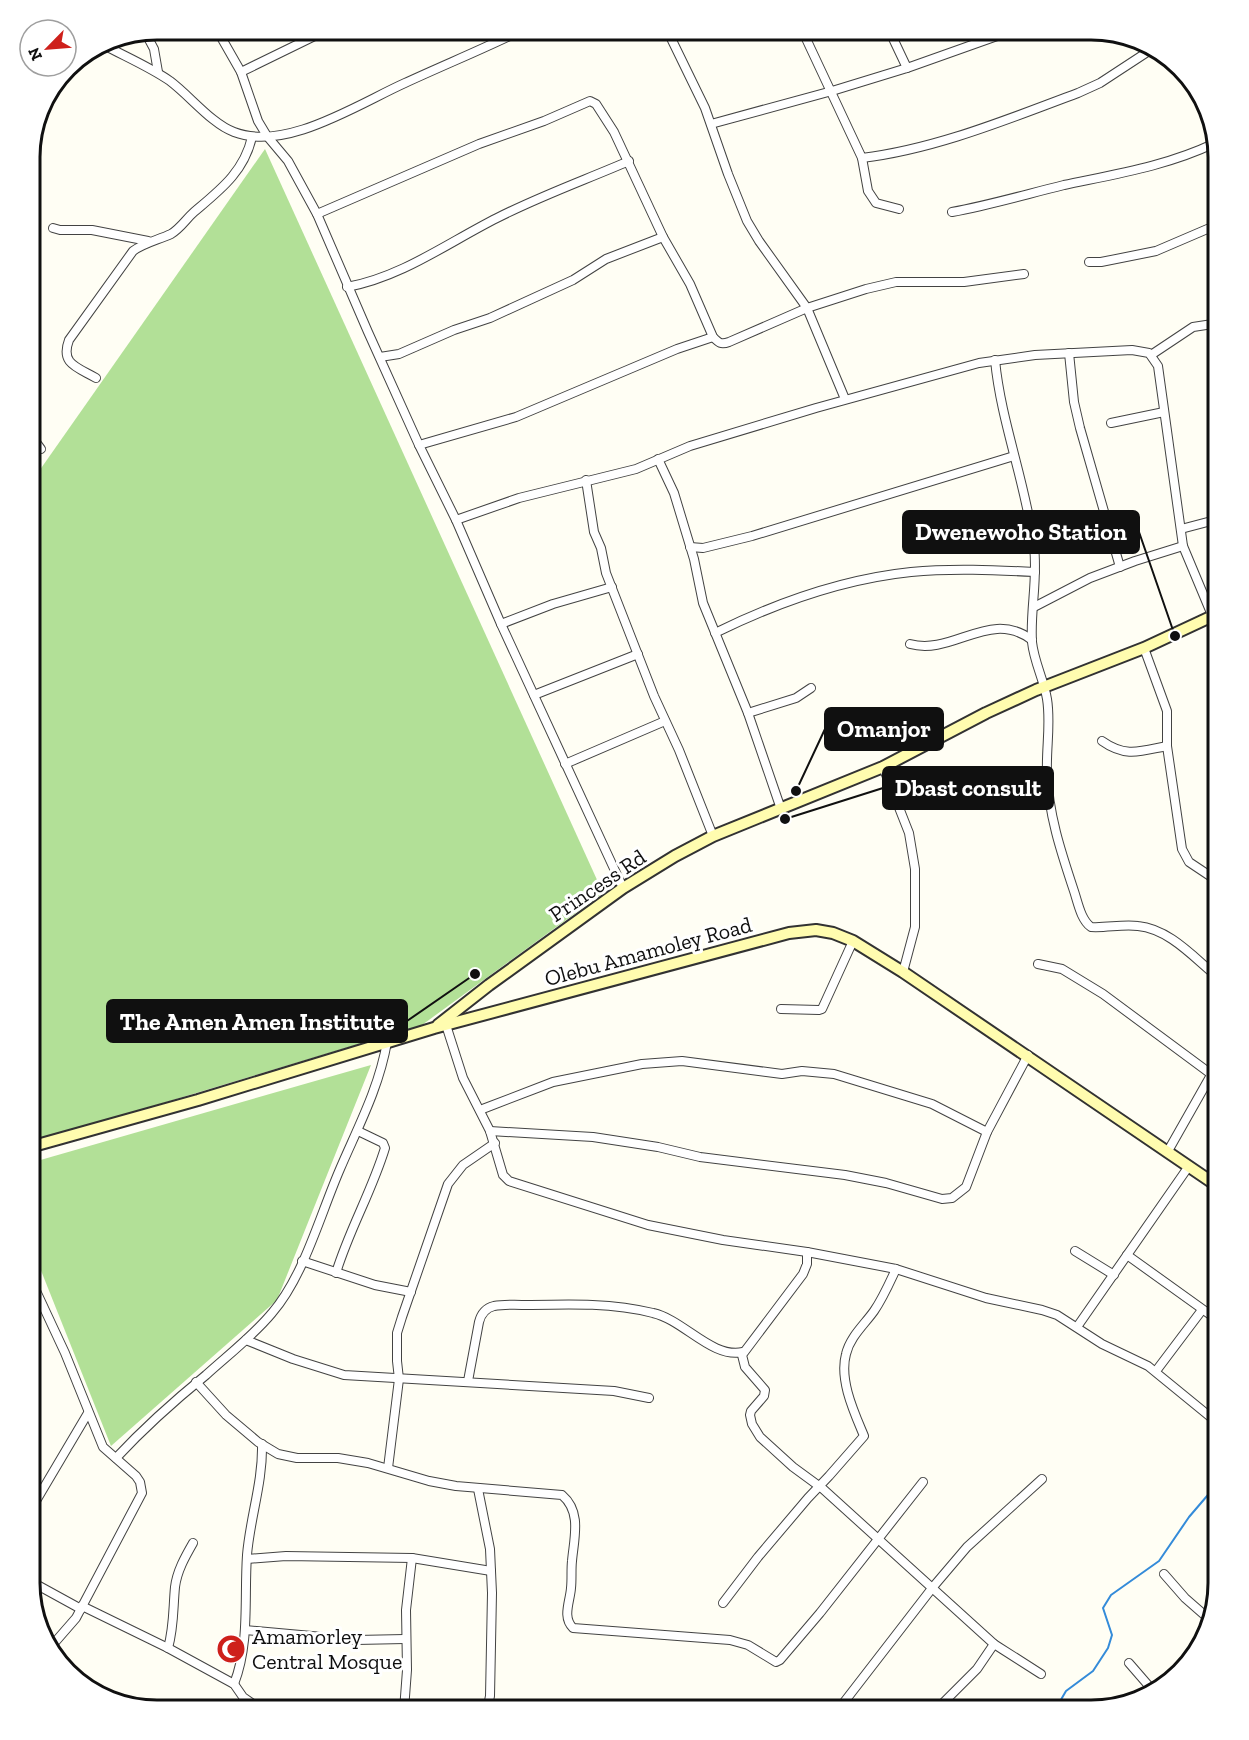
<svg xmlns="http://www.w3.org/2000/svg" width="1249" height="1740" viewBox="0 0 1249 1740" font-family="'Zilla Slab',serif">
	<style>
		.forest { fill: #b2e097 }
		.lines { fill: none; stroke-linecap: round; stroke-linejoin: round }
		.stream { stroke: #348bd9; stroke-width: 2 }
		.street-casing { stroke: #434343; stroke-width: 10 }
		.secondary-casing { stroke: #323232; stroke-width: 14 }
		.street { stroke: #fff; stroke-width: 8 }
		.secondary { stroke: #fffcaf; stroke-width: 10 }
		.labels { text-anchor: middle; stroke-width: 6; stroke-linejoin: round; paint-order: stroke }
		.street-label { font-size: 22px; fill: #101010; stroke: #fff }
		.poi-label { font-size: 22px; fill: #101010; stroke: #fff; text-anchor: start }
		.rim { fill: none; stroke: #101010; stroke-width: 3 }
		.leader { fill: none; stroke: #101010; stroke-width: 2 }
		.callout-dot { fill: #101010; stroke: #fff; stroke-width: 2 }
		.callout { fill: #101010; stroke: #101010; stroke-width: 2 }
		.callout-label { font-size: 24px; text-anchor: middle; font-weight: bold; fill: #fff }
	</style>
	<rect width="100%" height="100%" fill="#fffef4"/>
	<g class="forest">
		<polygon points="265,149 603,893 422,1025 30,1143 30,484"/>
		<polygon points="371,1065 277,1300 111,1446 30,1243 30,1163"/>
	</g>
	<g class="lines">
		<polyline class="stream" points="1055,1710 1066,1691 1093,1671 1108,1648 1112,1635 1103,1608 1111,1595 1159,1561 1189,1517 1219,1482"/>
		<g class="street-casing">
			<g id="street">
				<polyline points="217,30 241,72 258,121 267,136 288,161 317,214 368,332 419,445 456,520 501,624 623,888"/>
				<polyline points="667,30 705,108 728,174 747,221 759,241 807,308 845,399"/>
				<path d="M802,30L862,158C936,149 1008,119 1078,93L1100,83L1155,47"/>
				<polyline points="889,30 907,68"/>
				<polyline points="145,32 154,49 158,72"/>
				<path d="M102,44C124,56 150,67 170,81C190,96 212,124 234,132C286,152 358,104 405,83C444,65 483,49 522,30"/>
				<polyline points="241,72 327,30"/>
				<polyline points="711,124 832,91 907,68 1014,30"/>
				<polyline points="862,158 868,191 876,203 899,209"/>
				<path d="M952,212C990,205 1027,194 1064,185C1116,174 1167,166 1215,143"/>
				<path d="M317,214L479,144L544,121L590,101L596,104L614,132L663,237L690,284L713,337C719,343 721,345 729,342L807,308L866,289L896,282H964L1024,274"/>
				<polyline points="53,228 60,230 92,230 148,241"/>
				<polyline points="1089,262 1101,262 1156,251 1219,224"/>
				<path d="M347,287C402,277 449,242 497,218C540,196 585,180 629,161"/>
				<polyline points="1069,353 1074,402 1080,428 1120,567"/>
				<polyline points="1151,355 1193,327 1219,323"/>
				<polyline points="380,357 399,354 454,330 490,318 573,280 606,259 663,237"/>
				<path d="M995,360C1001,423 1026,483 1034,547C1038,579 1030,610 1032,642C1034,662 1044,680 1047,699C1051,723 1046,748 1047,772C1048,813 1061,852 1074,891C1078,903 1081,920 1091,927C1107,928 1122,924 1138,926C1170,929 1195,959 1219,978"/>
				<path d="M96,378C77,367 60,364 69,340L133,251C144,243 158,240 171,234C181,228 186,219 194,212C220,190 244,172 252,137"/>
				<polyline points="1111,423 1164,412"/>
				<polyline points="30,434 41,449"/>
				<polyline points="419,445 516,417 677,349 713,337"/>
				<polyline points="658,459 674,493 694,559 703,603 748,713 781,809"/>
				<polyline points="586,480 594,532 601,548 606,573 654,696 679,750 713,836"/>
				<polyline points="456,520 519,498 636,469 690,446 816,408 979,363 1035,355 1132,350 1149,353 1158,366 1183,546 1219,632"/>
				<polyline points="1181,529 1219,519"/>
				<polyline points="690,547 703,548 752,536 1014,456"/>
				<polyline points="1034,607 1090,578 1135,561 1183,546"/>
				<polyline points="501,624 553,604 612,587"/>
				<path d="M715,633C776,603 843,579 911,572C952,568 994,570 1035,572"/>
				<path d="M910,644C953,656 990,608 1032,640"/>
				<polyline points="1144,648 1167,711 1167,746 1182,849 1189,862 1219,882"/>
				<polyline points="534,695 638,654"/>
				<polyline points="748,713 796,698 811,688"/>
				<path d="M1102,741C1126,758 1141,751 1167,746"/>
				<polyline points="565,764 665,721"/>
				<polyline points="883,767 909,833 915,869 915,927 903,972"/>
				<polyline points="1038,964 1062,969 1103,994 1211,1074"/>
				<polyline points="781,1009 819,1010 822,1009 853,941"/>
				<polyline points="446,1025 463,1078 490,1131 503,1175 509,1181 648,1225 723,1240 807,1252 896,1269 986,1298 1042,1310 1057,1315 1102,1344 1148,1366 1219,1424"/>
				<polyline points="480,1110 553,1082 642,1064 682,1061 782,1074 802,1071 834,1074 932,1104 987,1132"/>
				<polyline points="490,1131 593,1137 658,1147 700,1157 845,1175 886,1183 942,1199 952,1198 966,1187 987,1132 1028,1055"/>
				<polyline points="1168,1151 1219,1061"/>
				<polyline points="1075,1251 1114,1275"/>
				<polyline points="807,1252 807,1264 803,1274 742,1355 745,1367 765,1390 764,1396 751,1411 750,1415 752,1424 760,1437 793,1467 823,1489 994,1644 1041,1674"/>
				<polyline points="1127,1255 1219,1321"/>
				<polyline points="302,1261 375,1285 411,1292"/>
				<path d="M336,1273C349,1230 372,1191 385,1148L383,1143L358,1131"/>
				<polyline points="30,1278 65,1353 103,1447 136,1476 140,1482 142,1493 76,1618 49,1649"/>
				<polyline points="1077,1327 1189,1166"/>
				<polyline points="246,1340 293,1359 344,1375 614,1391 649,1398"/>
				<polyline points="1156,1371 1202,1310"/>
				<path d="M468,1381L479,1322C481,1314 486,1308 494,1306C505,1304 519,1305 531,1305C572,1304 613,1303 653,1313C684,1320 712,1359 743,1352"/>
				<path d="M196,1382L226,1415L258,1442L278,1454L297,1458H338L368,1463L429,1481L456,1486L562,1495C582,1512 574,1538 572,1561C571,1570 572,1579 571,1588C570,1602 562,1617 573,1628L730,1640L748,1645L776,1662L780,1660L820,1613L923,1482"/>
				<path d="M116,1458C144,1428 174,1401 206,1375C228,1355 253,1336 272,1313C304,1276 320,1215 340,1169C358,1127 379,1088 387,1042"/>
				<polyline points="388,1468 399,1379 397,1361 397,1333 402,1317 448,1184 463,1165 495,1143"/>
				<polyline points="30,1482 41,1490"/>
				<polyline points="478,1489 490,1549 492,1593 490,1696 489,1701 481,1710"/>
				<polyline points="30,1511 88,1413"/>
				<polyline points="247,1559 286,1556 412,1558 491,1571"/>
				<polyline points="1164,1574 1185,1598 1209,1619"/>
				<polyline points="30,1581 81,1609"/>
				<path d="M723,1603L758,1557L808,1498L829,1476L864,1436C854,1412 839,1380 846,1354C850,1337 864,1325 874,1311C883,1298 889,1284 896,1269"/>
				<polyline points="82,1606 168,1648 234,1684 243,1697 256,1706 281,1710"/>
				<polyline points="245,1630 356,1640 405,1639"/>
				<path d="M168,1648C174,1627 173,1608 175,1587C177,1571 185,1557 193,1543"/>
				<polyline points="1129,1663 1155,1693"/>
				<path d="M234,1684C250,1643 244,1599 247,1555C250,1518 263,1482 262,1444"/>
				<polyline points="305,1710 315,1710"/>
				<polyline points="404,1710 407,1670 406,1610 412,1558"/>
				<polyline points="838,1710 933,1587 967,1547 1042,1479"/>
				<polyline points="936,1710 977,1669 994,1644"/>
			</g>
		</g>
		<g class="secondary-casing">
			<g id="secondary">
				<polyline points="438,1025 489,985 623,888 675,856 713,836 883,767 986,713 1036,690 1144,648 1219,613"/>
				<polyline points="30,1147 198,1100 434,1028 789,933 816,930 833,933 853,941 903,972 1219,1187"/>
			</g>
		</g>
		<use href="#street" class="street"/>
		<use href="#secondary" class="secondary"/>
	</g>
	<defs>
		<g id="mosque-disc" transform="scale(1.5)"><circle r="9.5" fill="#ce201b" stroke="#fff"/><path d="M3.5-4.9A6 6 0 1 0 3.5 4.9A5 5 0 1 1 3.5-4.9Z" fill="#fff"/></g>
	</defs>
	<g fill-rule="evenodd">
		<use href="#mosque-disc" x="231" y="1649"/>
	</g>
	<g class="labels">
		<g class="street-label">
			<text transform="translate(597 885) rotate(-34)" y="8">Princess Rd</text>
			<text transform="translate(648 951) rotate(-15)" y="8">Olebu Amamoley Road</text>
		</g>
		<g class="poi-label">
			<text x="252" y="1644">Amamorley<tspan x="252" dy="25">Central Mosque</tspan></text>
		</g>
	</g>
	<path d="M0 0H1249V1740H0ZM157 40H1091A117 117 0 0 1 1208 157V1583A117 117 0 0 1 1091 1700H157A117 117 0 0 1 40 1583V157A117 117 0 0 1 157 40Z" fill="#fff" fill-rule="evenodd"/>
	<path class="rim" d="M157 40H1091A117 117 0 0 1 1208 157V1583A117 117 0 0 1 1091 1700H157A117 117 0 0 1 40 1583V157A117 117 0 0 1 157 40Z"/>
	<path class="leader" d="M1175 636L1139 532M796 791L825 729M785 819L883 788M475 974L407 1021"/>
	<g class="callout-dot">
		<circle cx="1175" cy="636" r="6"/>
		<circle cx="796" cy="791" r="6"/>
		<circle cx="785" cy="819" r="6"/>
		<circle cx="475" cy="974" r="6"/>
	</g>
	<g class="callout">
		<rect x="903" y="511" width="236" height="42" rx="6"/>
		<rect x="825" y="708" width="118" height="42" rx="6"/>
		<rect x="883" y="767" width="170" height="42" rx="6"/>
		<rect x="107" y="1000" width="300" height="42" rx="6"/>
	</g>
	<g class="callout-label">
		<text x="1021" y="540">Dwenewoho Station</text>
		<text x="884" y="737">Omanjor</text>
		<text x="968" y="796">Dbast consult</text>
		<text x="257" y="1030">The Amen Amen Institute</text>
	</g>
	<g transform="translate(48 48) rotate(245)"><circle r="28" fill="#ffffff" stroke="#9f9f9f" stroke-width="1.5"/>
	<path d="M0-4.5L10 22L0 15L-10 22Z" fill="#ce201b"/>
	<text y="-9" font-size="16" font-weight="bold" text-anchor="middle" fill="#101010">N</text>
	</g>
</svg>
